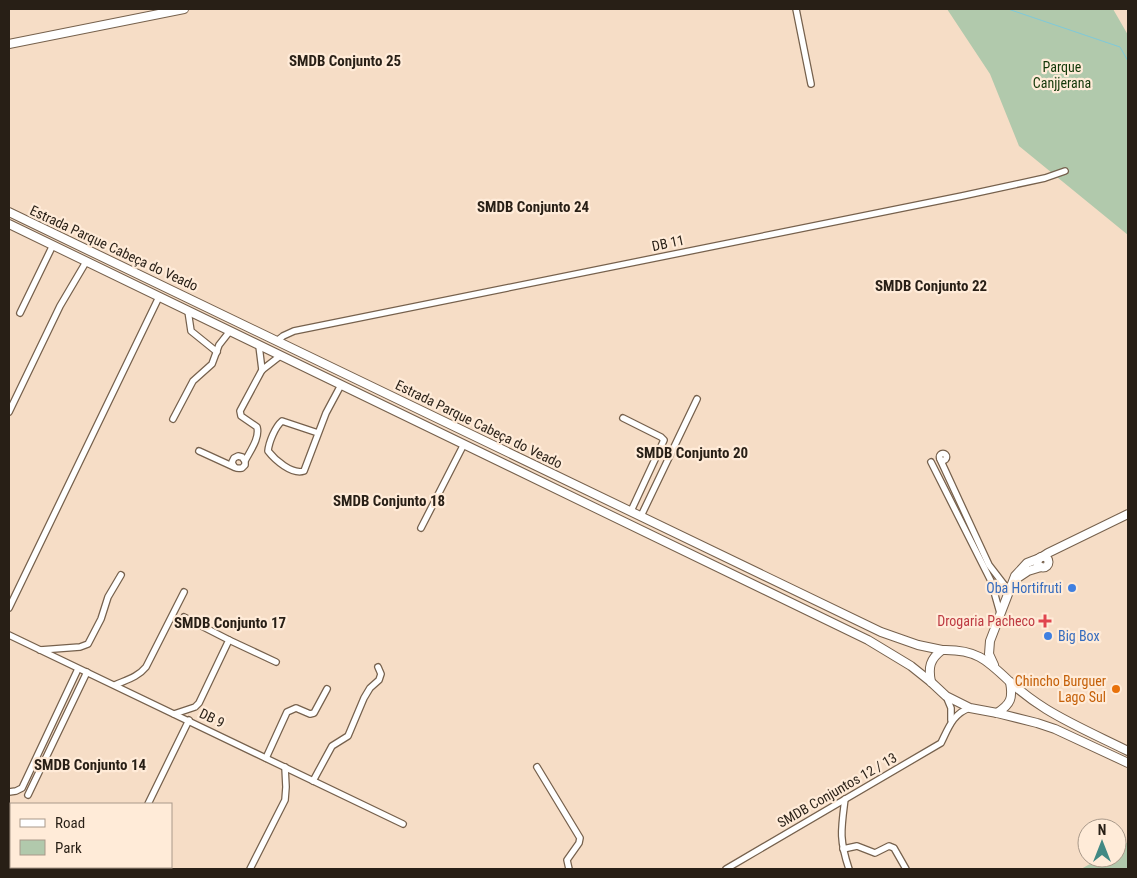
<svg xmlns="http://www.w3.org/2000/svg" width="1137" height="878" viewBox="0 0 1137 878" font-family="'Roboto Condensed',sans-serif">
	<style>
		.green { fill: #b1c9ac }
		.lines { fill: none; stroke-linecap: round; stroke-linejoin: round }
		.stream { stroke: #7fc9d9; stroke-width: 1 }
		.street-casing { stroke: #76614d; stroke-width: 8 }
		.secondary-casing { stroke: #76614d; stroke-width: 10 }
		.street { stroke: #fff; stroke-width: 5.5 }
		.secondary { stroke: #fff; stroke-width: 8 }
		.shop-dot { fill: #3f7fe0; stroke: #ffebd8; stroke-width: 2 }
		.health-dot { fill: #e0444e; stroke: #ffebd8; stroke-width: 2 }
		.food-dot { fill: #e8710a; stroke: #ffebd8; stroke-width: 2 }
		.labels { text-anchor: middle; stroke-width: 4.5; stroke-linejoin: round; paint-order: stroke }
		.park-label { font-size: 14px; fill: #133809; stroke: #ffebd8 }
		.street-label { font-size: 14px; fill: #281f16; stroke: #ffebd8 }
		.shop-label { font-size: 14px; fill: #366cbe; stroke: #ffebd8; text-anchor: end }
		.health-label { font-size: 14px; fill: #be3a42; stroke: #ffebd8; text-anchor: end }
		.food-label { font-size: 14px; fill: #c56008; stroke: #ffebd8; text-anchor: end }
		.neighbourhood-label { font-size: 15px; font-weight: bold; fill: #281f16; stroke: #ffebd8 }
	</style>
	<rect width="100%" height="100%" fill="#f6ddc6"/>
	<g class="green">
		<polygon points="947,9 1113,9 1128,35 1128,235 1019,146 990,74"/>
		<polygon points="9,805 11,806 11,867 63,867 63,869 9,869"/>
		<polygon points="1128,842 1128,869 1081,869 1101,858 1117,858 1117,849"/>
	</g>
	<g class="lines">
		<polyline class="stream" points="1008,9 1120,47 1128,61"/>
		<g class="street-casing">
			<g id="street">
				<polyline points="796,9 811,84"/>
				<polyline points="188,311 191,331 217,352"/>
				<polyline points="20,313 53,245"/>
				<polyline points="278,340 283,336 294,331 962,196 1045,178 1065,171"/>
				<polyline points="259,346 262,370"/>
				<polyline points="9,412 60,306 86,262"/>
				<polyline points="623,418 661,437 664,440 631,511"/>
				<polyline points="173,419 193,381 212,364 219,345 230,331"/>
				<path d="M318,433L282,421C275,427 269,442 268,451C275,460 292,475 304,471L326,413L341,385"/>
				<polyline points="199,451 234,467"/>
				<circle cx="943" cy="457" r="3.5"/>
				<polyline points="940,459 989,565 1009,591"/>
				<path d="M245,461L242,457L238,456L234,458L232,462C234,468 236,469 242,468L245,465V461C250,451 260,438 257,427L241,416L240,411L262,370L280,356"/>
				<polyline points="931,462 991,581 1000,613"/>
				<polyline points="641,516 697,399"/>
				<polyline points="421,528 464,444"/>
				<polyline points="9,608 159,297"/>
				<polyline points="9,635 403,824"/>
				<polyline points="229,640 276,662"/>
				<polyline points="40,650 80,647 88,644 101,619 108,597 121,575"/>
				<path d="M115,685C126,680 138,677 146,667L184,592"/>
				<polyline points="946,696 951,708 951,720"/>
				<polyline points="174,714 195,707 199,703 229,640 184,617"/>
				<polyline points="266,758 287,712 296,708 310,714 314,713 327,689"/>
				<polyline points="537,767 580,838 579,843 567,860 569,869"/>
				<polyline points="313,781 332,746 348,736 364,698 370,688 379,680 381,674 378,667"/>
				<polyline points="9,792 16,791 22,788 78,669"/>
				<polyline points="28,795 87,672"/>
				<path d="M845,799C841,830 839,839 849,869"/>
				<polyline points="148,804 189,720"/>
				<polyline points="843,849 857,846 875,853 889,846 894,848 906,869"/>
				<polyline points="250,869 285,800 286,787 285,767"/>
				<path d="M726,869L941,743C948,729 953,713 970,708"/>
			</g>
		</g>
		<g class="secondary-casing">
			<g id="secondary">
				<polyline points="9,44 184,9"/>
				<polyline points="9,212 881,632 918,645 942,650"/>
				<polyline points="9,224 868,640 911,666 931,682 946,696 970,708 997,713 1037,723 1055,729 1128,763"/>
				<circle cx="1043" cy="562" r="5.5"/>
				<polyline points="1042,557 1048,553 1128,514"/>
				<polyline points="1016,579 1028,571 1041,567"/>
				<polyline points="994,665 989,654 990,641 1015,576 1027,563 1040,558"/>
				<path d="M931,682C928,667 930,659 942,650C975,649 986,659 1009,681C1020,691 1033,701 1046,709C1072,725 1100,737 1128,751"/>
				<path d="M997,713C1011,704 1013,698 1010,682"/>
			</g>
		</g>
		<use href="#street" class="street"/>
		<use href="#secondary" class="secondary"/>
	</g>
	<g class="shop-dot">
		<circle cx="1072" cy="588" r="5"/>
		<circle cx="1048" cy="636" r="5"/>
	</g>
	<path class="health-dot" d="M1042.5 613.5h5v5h5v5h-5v5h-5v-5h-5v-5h5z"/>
	<circle class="food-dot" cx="1116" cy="689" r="5"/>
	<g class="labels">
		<g class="park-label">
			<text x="1062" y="72">Parque<tspan x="1062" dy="16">Canjjerana</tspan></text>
		</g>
		<g class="street-label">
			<text transform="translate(668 243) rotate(-12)" y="5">DB 11</text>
			<text transform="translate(114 248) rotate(25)" y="5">Estrada Parque Cabeça do Veado</text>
			<text transform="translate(479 424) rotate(26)" y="5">Estrada Parque Cabeça do Veado</text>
			<text transform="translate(212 718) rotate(26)" y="5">DB 9</text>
			<text transform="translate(837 790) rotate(-30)" y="5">SMDB Conjuntos 12 / 13</text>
		</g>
		<g class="shop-label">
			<text x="1062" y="593">Oba Hortifruti</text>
			<text x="1058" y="641" text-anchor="start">Big Box</text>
		</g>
		<g class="health-label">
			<text x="1035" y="626">Drogaria Pacheco</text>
		</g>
		<g class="food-label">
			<text x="1106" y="686">Chincho Burguer<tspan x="1106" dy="16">Lago Sul</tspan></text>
		</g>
		<g class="neighbourhood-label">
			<text x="345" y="66">SMDB Conjunto 25</text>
			<text x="533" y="212">SMDB Conjunto 24</text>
			<text x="931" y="291">SMDB Conjunto 22</text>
			<text x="692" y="458">SMDB Conjunto 20</text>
			<text x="389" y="506">SMDB Conjunto 18</text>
			<text x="230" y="628">SMDB Conjunto 17</text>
			<text x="90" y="770">SMDB Conjunto 14</text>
		</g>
	</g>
	<rect width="1137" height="878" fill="none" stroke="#281f16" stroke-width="20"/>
	<rect x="10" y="803" width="162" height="65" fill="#ffebd8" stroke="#a9998a"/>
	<rect x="20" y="819" width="25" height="8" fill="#ffffff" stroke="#a9998a"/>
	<text x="55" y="828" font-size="15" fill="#281f16">Road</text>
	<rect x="20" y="840" width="25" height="15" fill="#b1c9ac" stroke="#a9998a"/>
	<text x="55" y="853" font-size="15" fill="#281f16">Park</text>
	<g transform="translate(1102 843)"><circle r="24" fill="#ffebd8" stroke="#a9998a"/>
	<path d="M0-4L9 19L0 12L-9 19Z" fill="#428984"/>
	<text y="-8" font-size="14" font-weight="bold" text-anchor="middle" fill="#281f16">N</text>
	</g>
</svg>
